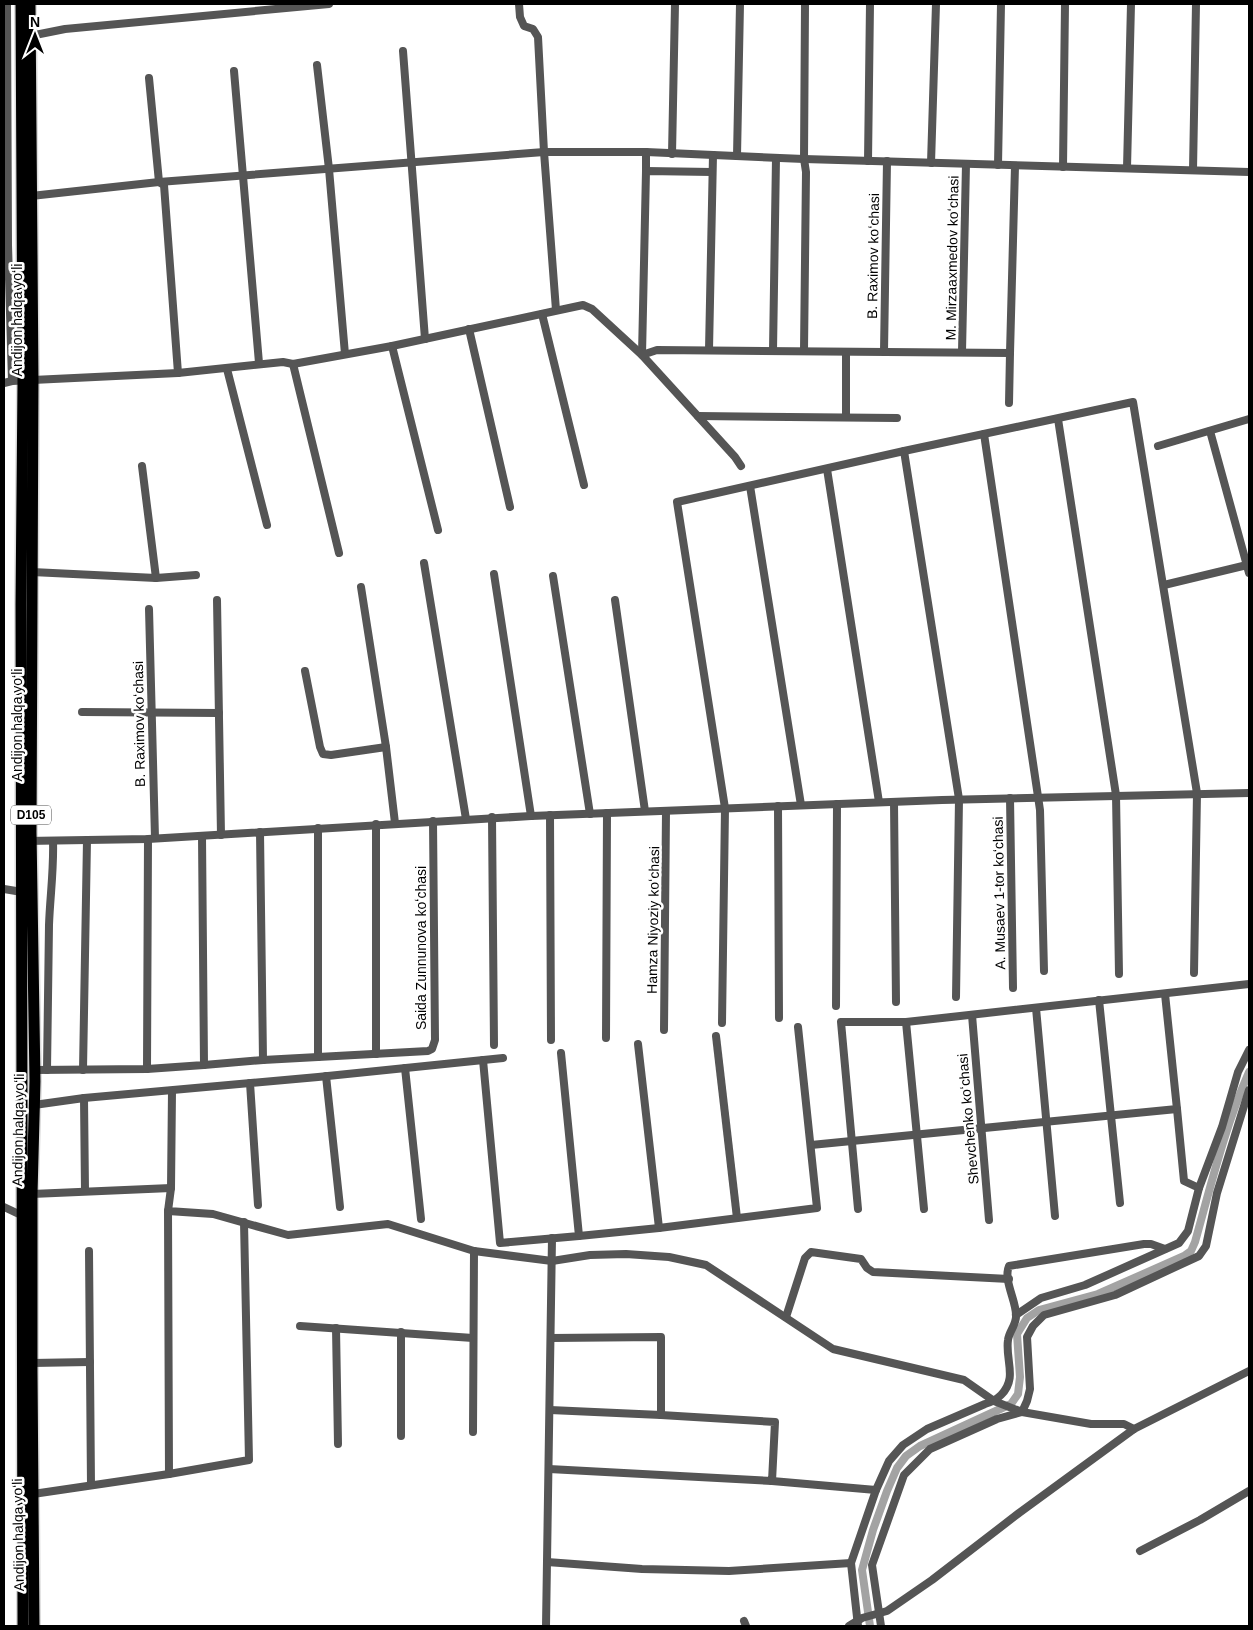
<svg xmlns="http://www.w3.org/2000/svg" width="1253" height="1630" viewBox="0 0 1253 1630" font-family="Arial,sans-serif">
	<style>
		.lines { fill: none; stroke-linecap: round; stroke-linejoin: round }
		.canal { stroke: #a3a3a3; stroke-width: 8 }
		.highway-casing { stroke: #dbdbdb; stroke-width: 14 }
		.minor { stroke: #555; stroke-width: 8 }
		.highway { stroke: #000; stroke-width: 11 }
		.labels { text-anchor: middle; stroke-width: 5; stroke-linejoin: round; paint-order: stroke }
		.shield { fill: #fff; stroke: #4c4c4c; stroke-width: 1 }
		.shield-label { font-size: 12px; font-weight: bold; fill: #000 }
		.street-label { font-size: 14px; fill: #000; stroke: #fff }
	</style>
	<rect width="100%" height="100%" fill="#fff"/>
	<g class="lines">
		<path class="canal" d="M870,1626L862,1570L873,1530L887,1491L897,1468L906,1456L920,1446L1011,1404L1018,1394L1020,1377L1017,1334L1027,1318L1039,1310L1098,1294L1184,1256L1191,1251L1195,1242C1211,1185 1225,1126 1249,1072"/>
		<g class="highway-casing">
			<g id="highway">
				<polyline points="21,4 23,381 21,605 23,1626"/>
				<polyline points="30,4 33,381 31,832 35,1081 32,1194 32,1371 34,1626"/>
			</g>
		</g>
		<g class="minor">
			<polyline points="7,4 8,245 12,381"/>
			<polyline points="519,4 520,17 524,26 533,29 538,37 544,152 556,310"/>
			<polyline points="30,36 65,29 329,4"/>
			<polyline points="403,51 425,339"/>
			<polyline points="317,65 329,169 345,354"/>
			<polyline points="234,71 259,363"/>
			<polyline points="149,78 159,182 164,185 178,373"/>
			<polyline points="646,152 646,171"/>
			<polyline points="672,154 675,4"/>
			<polyline points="737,156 740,4"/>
			<polyline points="868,161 870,4"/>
			<polyline points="931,163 936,4"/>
			<polyline points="998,165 1001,4"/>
			<polyline points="1063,167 1065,4"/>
			<polyline points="1127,168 1131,4"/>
			<polyline points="1193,170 1196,4"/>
			<polyline points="712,172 646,171 642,355 735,457 741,466"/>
			<polyline points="31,196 159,182 544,152 646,152 804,159 1249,172"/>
			<polyline points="542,314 584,485"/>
			<polyline points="469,329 510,507"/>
			<polyline points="392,346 438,530"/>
			<polyline points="709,350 713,155"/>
			<polyline points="773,351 776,158"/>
			<polyline points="804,351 806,172 804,159 805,4"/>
			<polyline points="846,352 846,417"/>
			<polyline points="884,352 887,161"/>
			<polyline points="962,352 966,164"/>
			<polyline points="293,364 339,553"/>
			<polyline points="227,369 267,525"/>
			<polyline points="4,383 12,381 178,373 283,362 293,364 392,346 583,305 592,309 642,355 657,350 1010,353 1015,166"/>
			<polyline points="1009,403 1010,353"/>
			<polyline points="698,416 897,418"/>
			<polyline points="1058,419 1116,795 1119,974"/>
			<polyline points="1210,431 1249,573"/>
			<polyline points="984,434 1040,810 1044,971"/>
			<polyline points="1158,446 1249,419"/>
			<polyline points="904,451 959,799 956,997"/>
			<polyline points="142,466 156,578"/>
			<polyline points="827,469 879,802"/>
			<polyline points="750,486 801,805"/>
			<polyline points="424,563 466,819"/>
			<polyline points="32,572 156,578 196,575"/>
			<polyline points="494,574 531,816"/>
			<polyline points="553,576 590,814"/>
			<polyline points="1164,585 1247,565"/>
			<polyline points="361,587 386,747 395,823"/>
			<polyline points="217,600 221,835"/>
			<polyline points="615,600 645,811"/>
			<polyline points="149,609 155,838"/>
			<polyline points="305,671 320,747 323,754 331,755 386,747"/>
			<polyline points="82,712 219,713"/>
			<polyline points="1010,798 1013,988"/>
			<polyline points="894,802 896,1002"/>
			<polyline points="778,806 779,1018"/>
			<polyline points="550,815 551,1040"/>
			<polyline points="492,817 494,1045"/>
			<polyline points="376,824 376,1054"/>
			<polyline points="318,828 318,1057"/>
			<polyline points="260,832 263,1060"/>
			<polyline points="26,841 148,839 531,816 942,800 1249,793"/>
			<polyline points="4,889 22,892"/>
			<polyline points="1099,1000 1120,1203"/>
			<polyline points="836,1006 837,804"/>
			<polyline points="1036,1008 1055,1216"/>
			<polyline points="972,1015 989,1220"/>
			<polyline points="906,1022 924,1209"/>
			<polyline points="722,1023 725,808 677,502 904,451 1133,402 1197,793 1194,973"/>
			<polyline points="664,1030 666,811"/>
			<polyline points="716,1036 737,1218"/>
			<polyline points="606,1038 607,813"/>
			<polyline points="638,1044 659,1228"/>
			<polyline points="483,1060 500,1243 579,1236 561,1053"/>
			<polyline points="204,1065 263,1060 428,1051 432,1049 435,1040 433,821"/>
			<polyline points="405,1068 421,1219"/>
			<polyline points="147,1069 148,839"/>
			<polyline points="35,1070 147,1069 204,1065 202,836"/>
			<path d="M47,1070C48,1022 48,973 49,925C50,897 54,869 53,841"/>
			<polyline points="83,1070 87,840"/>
			<polyline points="326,1076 340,1207"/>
			<polyline points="250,1083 258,1205"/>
			<polyline points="172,1091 171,1188 168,1211 213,1214 288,1235 388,1224 474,1251 552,1261 590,1255 626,1254 669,1257 706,1265 833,1349 964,1380 994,1401 1022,1412 1091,1424 1124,1424 1134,1429"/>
			<polyline points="84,1098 85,1191"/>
			<polyline points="34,1105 84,1098 318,1077 503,1058"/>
			<polyline points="1177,1109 1184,1181 1199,1188 1222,1127 1238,1072 1249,1050"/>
			<polyline points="811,1145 1177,1109 1165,994"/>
			<polyline points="32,1194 171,1188"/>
			<polyline points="4,1207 23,1216"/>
			<polyline points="858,1209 841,1022 906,1022 1249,984"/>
			<polyline points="168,1211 169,1474"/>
			<polyline points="579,1236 659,1228 817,1208 798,1027"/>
			<polyline points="89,1251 91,1485"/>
			<polyline points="1016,1315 1041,1298 1085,1285 1179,1243 1188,1231 1199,1188"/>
			<polyline points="786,1317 805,1258 811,1252 861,1259 867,1268 873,1272 1009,1279"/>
			<polyline points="300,1326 473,1338"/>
			<polyline points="336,1328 338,1444"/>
			<polyline points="401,1332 401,1436"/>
			<polyline points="551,1338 661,1337 661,1415"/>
			<polyline points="32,1363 90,1362"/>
			<polyline points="473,1432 474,1251"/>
			<polyline points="549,1469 772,1481 775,1422 661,1415 550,1410"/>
			<polyline points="772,1481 876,1490"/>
			<polyline points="33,1494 169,1474 249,1460 244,1222"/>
			<polyline points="1140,1551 1200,1520 1249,1491"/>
			<polyline points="547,1562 642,1569 729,1571 851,1563"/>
			<polyline points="744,1621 746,1626"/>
			<polyline points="546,1626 552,1238"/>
			<polyline points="849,1626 862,1618 887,1611 932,1580 1019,1513 1134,1429 1249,1371"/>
			<path d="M858,1626L851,1563L876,1490L889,1461L903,1445L927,1429L985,1404C992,1402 996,1400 1001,1395C1018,1378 1005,1360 1008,1340C1009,1331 1017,1324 1016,1315C1016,1300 1003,1280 1009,1266L1144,1244H1151L1165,1249"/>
			<polyline points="881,1626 872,1565 904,1475 930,1449 997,1419 1022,1412 1027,1401 1030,1389 1027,1337 1033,1326 1044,1315 1115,1295 1199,1256 1206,1246 1217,1193 1249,1090"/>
		</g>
		<use href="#highway" class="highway"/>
	</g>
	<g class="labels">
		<rect class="shield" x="11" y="805.5" width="40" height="19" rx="4"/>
		<g class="shield-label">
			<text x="31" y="819">D105</text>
		</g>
		<g class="street-label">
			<text transform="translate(873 256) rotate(-89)" y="5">B. Raximov koʻchasi</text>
			<text transform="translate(952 258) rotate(-89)" y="5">M. Mirzaaxmedov koʻchasi</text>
			<text transform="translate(17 320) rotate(-90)" y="5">Andijon halqa yo‘li</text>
			<text transform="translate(139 724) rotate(-91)" y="5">B. Raximov koʻchasi</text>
			<text transform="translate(17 725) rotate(-90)" y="5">Andijon halqa yo‘li</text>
			<text transform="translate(999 893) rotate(-91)" y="5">A. Musaev 1-tor koʻchasi</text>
			<text transform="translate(653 920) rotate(-89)" y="5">Hamza Niyoziy koʻchasi</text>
			<text transform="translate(421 948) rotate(-90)" y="5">Saida Zunnunova koʻchasi</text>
			<text transform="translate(968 1119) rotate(-95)" y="5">Shevchenko koʻchasi</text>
			<text transform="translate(18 1130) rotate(-89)" y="5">Andijon halqa yo‘li</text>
			<text transform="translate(18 1535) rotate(-91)" y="5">Andijon halqa yo‘li</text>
		</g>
	</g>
	<rect width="1253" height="1630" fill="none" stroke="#000000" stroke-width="10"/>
	<g transform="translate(35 35)" stroke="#ffffff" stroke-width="4" paint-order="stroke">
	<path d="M0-4L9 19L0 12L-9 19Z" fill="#000000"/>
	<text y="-8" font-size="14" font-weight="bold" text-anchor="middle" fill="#000000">N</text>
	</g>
</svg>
